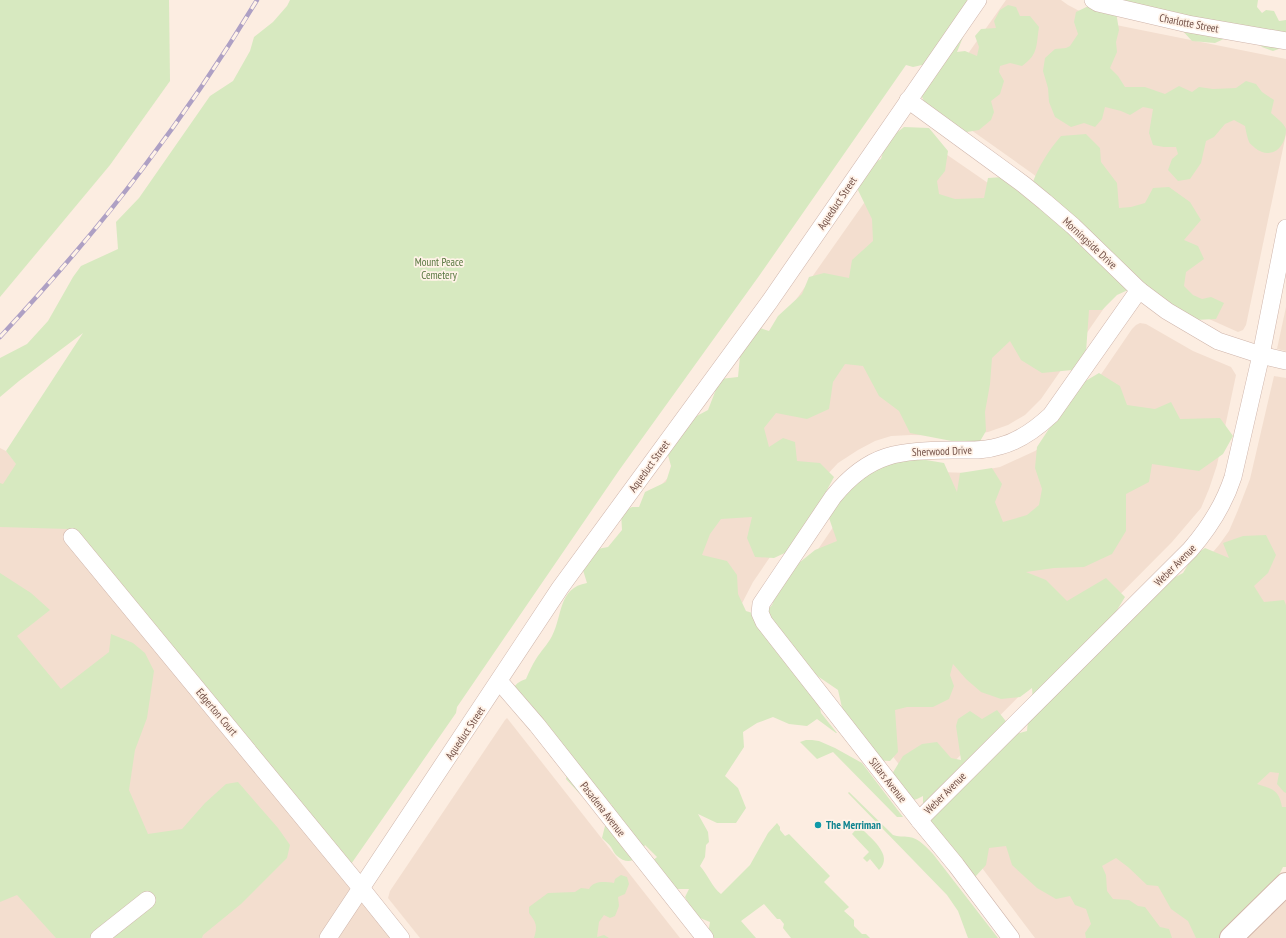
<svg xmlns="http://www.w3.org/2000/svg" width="1286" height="938" viewBox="0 0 1286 938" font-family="'PT Sans Narrow',sans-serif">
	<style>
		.residential { fill: #f3decf }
		.green { fill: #d7e9c0 }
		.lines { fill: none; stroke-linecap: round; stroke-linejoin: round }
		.minor-casing { stroke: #cfb5ab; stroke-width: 18 }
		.secondary-casing { stroke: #d2b4a8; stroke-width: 24 }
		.minor { stroke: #fff; stroke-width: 17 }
		.secondary { stroke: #fff; stroke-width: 22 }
		.rail-casing { stroke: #aea0c4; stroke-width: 4.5 }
		.rail { stroke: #fff2e7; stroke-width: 3; stroke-dasharray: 9; stroke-linecap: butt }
		.culture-dot { fill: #0f9aa8; stroke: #fff2e7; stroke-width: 1.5 }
		.labels { text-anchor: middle; stroke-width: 3.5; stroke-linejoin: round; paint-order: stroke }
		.street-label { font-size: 11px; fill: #735148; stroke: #fff2e7 }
		.park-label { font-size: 11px; fill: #597841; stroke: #fff2e7 }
		.culture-label { font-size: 11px; font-weight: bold; fill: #0d838f; stroke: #fff2e7; text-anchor: start }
	</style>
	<rect width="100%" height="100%" fill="#fcede1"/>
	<g class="residential">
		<polygon points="1006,0 1061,0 1068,5 1087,15 1111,24 1286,59 1286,134 1246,325 1243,330 1238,332 1209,319 1173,295 1066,201 1033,174 933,103"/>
		<polygon points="914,132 1001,192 1111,298 1041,399 1025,415 1008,425 988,432 966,436 911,435 891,436 875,441 858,450 838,463 824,478 753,582 736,615 636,512 679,466"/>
		<polygon points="1286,307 1286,351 1277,349"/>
		<polygon points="1140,323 1146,324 1193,351 1231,367 1236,375 1217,465 1209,489 1201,508 1172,542 922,794 783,615 784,599 849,504 912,471 968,473 1000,467 1035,451 1048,442 1076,411 1132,329 1136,325"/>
		<polygon points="1274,376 1286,378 1286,852 1198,938 1035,938 945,819 1206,560 1219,545 1229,531 1238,510 1250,479"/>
		<polygon points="0,448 6,451 69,529 72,537 400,938 0,938"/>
		<polygon points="507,718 680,938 420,938 388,898 390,891 505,720"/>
		<polygon points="1286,884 1286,938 1231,938"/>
	</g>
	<g class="green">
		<polygon points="0,0 169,0 170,81 110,165 0,297"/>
		<path d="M290,0H984L969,22L957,52L965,51L977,56L979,47L975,36L981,29L996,28L994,21L1000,10L1008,5L1016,7L1020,16H1030L1039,27C1036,45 1039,54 1022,66L1010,63L1000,66L999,72L1004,81L1000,94L991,101L994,112L991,120L979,130L961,133L926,105L920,93L928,77L922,65L913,67L906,65L759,276L620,469L457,707L456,713L349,867L69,529L0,527V483L3,484L16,464L6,451L83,333L19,381L0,397V358L27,344L48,321L73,277L81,266L118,249L116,222L139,198L210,96L233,81L250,51L254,37L273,22L287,6Z"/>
		<path d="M1101,0H1258L1257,7L1262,13L1266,10L1274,11L1279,21L1286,20V42L1284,47L1273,51L1262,47L1257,42L1226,38L1215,43L1192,41L1181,29L1116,12L1119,30L1116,42L1117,52L1110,68L1118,76L1125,87H1145L1165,94L1179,86L1192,92L1199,87L1213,89L1236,88L1246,81L1256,84L1262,92L1274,100L1271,113C1275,117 1284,123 1286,129C1286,149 1270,160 1255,148C1253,146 1250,144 1249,142C1247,137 1246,131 1245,126L1234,120L1225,124L1214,137L1206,141L1201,163L1190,179L1178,181L1168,170L1172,159L1178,154L1176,147H1164L1153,145L1149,133L1153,109L1143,107L1130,115L1121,111L1105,107L1102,119L1095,127L1084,123L1071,127L1055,117L1049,102L1048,88L1043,71L1045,58L1055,49L1066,48L1070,46L1078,34L1074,22L1076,12Z"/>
		<path d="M904,127L929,128L948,151L945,171L937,181L939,194L955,199L984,198L988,178L1003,177L1032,184C1039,166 1048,151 1061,136L1086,134L1100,148L1101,162L1117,183L1119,208L1131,207L1145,203L1153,188L1169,187L1190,202L1201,220L1184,240L1198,246L1204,259L1186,272L1184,286L1193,295L1202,299L1211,297L1224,303L1216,319L1194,320L1141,284L1117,295L1102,310H1089L1086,352L1072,370L1042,373L1021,360L1010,341L992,358L990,384L985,412L986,431L979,443H962L910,433L899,411L879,396L863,366L845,364L833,382L829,409L807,419L776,413L764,428L769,447L783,438L795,442L797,461L820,463L834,477L821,501L789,551L774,558L755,557L747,538L752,517L721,519L710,534L702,555L727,561L737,575L738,594L746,611L762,616L772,605L784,575L815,550L837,541L829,518L833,488L900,449L926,460L944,463L957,492L960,473L992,468L1002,484L995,502L1003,522L1027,515L1039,505L1042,489L1035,468L1037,447L1077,386L1099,373L1120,386L1127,405L1155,409L1171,402L1180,419L1220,418L1233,436L1223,454L1199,471L1152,464L1149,482L1126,494V531L1112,554L1084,567L1054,568L1026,572L1046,580L1067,601L1106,578L1125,597L1108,625L1124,628L1131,615L1162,584L1183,573L1193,556L1205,548L1229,558L1223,543L1243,536L1266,535L1276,555L1268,573L1254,586L1264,602L1284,600L1286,605V793L1284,792L1277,784L1279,773L1270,772L1257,784C1272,789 1279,789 1282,807H1286V867H1283L1275,883L1226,938H1196L1188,921L1171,909L1158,886L1147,885L1128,867L1116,858L1102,866L1106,875L1107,891L1113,899L1129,900L1138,906L1145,907L1160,927L1169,929L1172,938H1086L1085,933L1091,924L1086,909L1075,905L1070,896L1056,899L1037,888L1012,865L1006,846L989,848L986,865L975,877L935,839L923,805V796L917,799L907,802L892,774L903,756L922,744L937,742L951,758L961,760L956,726L958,719L970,711L982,719L997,710L1016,734L1027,731C1028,716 1034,703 1032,688L1020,697L1001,699L981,692L966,679L953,664L950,675L954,686L949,699L933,707H907L895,710L898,752L890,761L873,760L843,712L838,690L813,673L821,713L837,733H836L817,719L807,726L789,724L773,717L757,723L743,732L744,747L725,776L738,788L746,808L736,823H717L698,814L708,832L709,842L706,845L705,857L700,866C708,875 712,887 721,894L750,865L768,833L777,823L780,827V830L785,836L789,834L830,876L824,882L849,907L844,911L854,920V926L862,934H866L870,938H791L783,928L784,924L780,919H777L764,904L741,921L756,938H712L708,933L710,922L695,916L685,897L689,889H664L651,884L642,869L657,857L645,845C639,858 630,868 616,855C614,853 613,850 611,847C609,844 605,841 602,838L609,810L612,805L602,798L592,799L579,793L566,779L570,762C548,744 527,729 510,706C512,692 511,684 526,679C529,672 532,665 536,659C541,651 548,644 552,636C563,615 558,588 587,583L582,567L592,550L608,547L622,530L621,512L632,507H639L645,492L666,482L671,466L666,448L691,419L708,410L720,379L738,377L740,356L760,328L769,331L778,316L802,294L809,277L824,273L849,278L852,260L873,241L872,219L857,188L866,167L881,159L886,141Z"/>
		<polygon points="0,573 31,593 50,610 17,636 61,689 109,652 111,634 133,643 145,653 154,671 147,718 135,750 129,790 148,834 182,829 205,803 226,784 238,782 278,828 290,845 287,858 241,904 203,935 202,938 56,938 17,895 0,902"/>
		<polygon points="806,740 812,740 819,741 835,748 862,763 903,817 897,817 833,752 817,759 800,742"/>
		<path d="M849,792L893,835C898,837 903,836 909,837C919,838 927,848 933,854L998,938H968L958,911L947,895L848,793Z"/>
		<path d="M859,826C869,837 895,855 879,870L870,859L867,862L863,858L869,852L852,834Z"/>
		<path d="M621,875L627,877L629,884L625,894L618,897L619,906L615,916L610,918L604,915L599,922L597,937L604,935L609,938H534C538,926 536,922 529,913V907L548,893L575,892L581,888L589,889C594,880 605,882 614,883L615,879Z"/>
	</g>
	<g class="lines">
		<g class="minor-casing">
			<g id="minor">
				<polyline points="1093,0 1098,3 1188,24 1286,41"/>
				<polyline points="908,100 1023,184 1045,202 1073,226 1139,290 1167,311 1218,341 1261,355 1286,361"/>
				<polyline points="72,537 361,888 401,938"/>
				<polyline points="499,681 537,725 705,938"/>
				<path d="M919,820L1190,550C1209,528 1224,505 1233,477L1261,355L1286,228"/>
				<polyline points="99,938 147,900"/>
				<polyline points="328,938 560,588 770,301 978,0"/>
				<path d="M1011,938L956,865L919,820L764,622L760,613L761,604L833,497C870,451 900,451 955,450C970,450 985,451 1000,446C1020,441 1036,429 1051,415L1139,290"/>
			</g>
		</g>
		<g class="secondary-casing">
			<polyline id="secondary" points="1231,938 1286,884"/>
		</g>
		<use href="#minor" class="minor"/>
		<use href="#secondary" class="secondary"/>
		<g class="rail-casing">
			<path id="rail" d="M0,337C50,283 99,227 143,168C184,114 222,58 257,0"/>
		</g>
		<use href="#rail" class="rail"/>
	</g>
	<circle class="culture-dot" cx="818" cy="825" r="4"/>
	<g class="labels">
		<g class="street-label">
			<text transform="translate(1189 23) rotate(11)" y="4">Charlotte Street</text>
			<text transform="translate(837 203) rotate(-56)" y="4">Aqueduct Street</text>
			<text transform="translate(1090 243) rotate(43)" y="4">Morningside Drive</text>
			<text transform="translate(942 451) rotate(-2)" y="4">Sherwood Drive</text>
			<text transform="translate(649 466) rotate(-54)" y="4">Aqueduct Street</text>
			<text transform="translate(1175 565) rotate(-45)" y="4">Weber Avenue</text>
			<text transform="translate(217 712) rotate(50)" y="4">Edgerton Court</text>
			<text transform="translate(465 733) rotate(-56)" y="4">Aqueduct Street</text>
			<text transform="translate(888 780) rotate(52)" y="4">Sillars Avenue</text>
			<text transform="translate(945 793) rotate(-45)" y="4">Weber Avenue</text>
			<text transform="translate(603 809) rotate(52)" y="4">Pasadena Avenue</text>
		</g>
		<g class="park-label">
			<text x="439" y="266">Mount Peace<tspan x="439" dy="13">Cemetery</tspan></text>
		</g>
		<g class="culture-label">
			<text x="826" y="829">The Merriman</text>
		</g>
	</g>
</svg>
